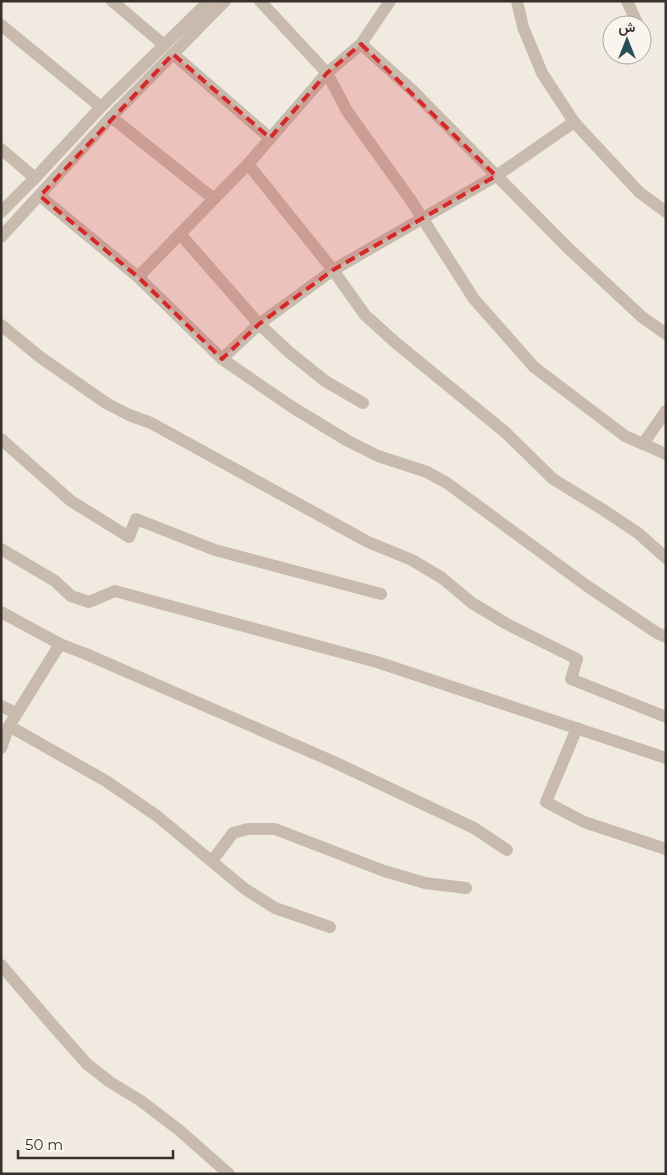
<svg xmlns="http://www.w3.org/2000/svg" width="667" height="1175" viewBox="0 0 667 1175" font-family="Montserrat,Vazirmatn,sans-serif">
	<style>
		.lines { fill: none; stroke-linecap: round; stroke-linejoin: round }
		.minor { stroke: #c8bbae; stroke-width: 12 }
		.marked { fill: #d62828; fill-opacity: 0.2; stroke: #d62828; stroke-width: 4; stroke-dasharray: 10 6; stroke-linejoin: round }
	</style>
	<rect width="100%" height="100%" fill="#f1eae1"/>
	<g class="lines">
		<g class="minor">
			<polyline points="112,1 164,45"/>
			<polyline points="260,1 327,73 347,111 410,199 474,299 534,367 625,436 666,454"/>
			<polyline points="517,1 523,27 542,73 574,122 639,192 666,212"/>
			<polyline points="627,1 638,25"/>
			<polyline points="1,25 101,107"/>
			<polyline points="361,44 412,90 568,248 642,317 666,334"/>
			<polyline points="173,54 270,138"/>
			<polyline points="111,117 214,199"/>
			<polyline points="1,149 35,178"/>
			<polyline points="248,164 333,270 365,315 396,343 505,432 553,479 602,509 638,533 666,558"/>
			<polyline points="40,196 138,277 222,359 292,407 348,441 378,456 427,472 447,483 587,586 657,633 666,637"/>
			<polyline points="1,212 35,178 101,107 209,1"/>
			<polyline points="180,234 259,324 289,352 325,381 363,403"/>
			<polyline points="1,237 111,117 225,1"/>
			<polyline points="138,277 248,164 327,73 361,44 390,1"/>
			<polyline points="1,325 40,357 106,403 129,415 151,423 368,542 412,560 442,578 472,603 507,624 577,659 571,679 666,717"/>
			<polyline points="222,359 259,324 333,270 496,176 574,122"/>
			<polyline points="1,439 71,501 129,537 136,519 215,550 381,594"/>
			<polyline points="643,444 666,411"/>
			<polyline points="1,549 55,581 71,596 89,602 115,591 377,662 666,758"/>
			<polyline points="1,612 60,644 86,654 334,762 474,828 507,850"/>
			<polyline points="1,706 16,713"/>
			<polyline points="9,726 106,781 157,816 245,889 275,908 330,927"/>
			<polyline points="577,728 546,802 584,822 666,849"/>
			<polyline points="1,748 9,726 60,644"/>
			<polyline points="212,861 233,833 248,829 275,829 384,871 425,883 466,888"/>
			<polyline points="1,965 48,1020 87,1064 110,1082 141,1101 179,1130 229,1174"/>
		</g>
	</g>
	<path class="marked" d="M361,44L496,176L333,270L259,324L222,359L138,277L40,196L173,54L270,138L327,73Z"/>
	<rect width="667" height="1175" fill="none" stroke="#38302c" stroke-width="5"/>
	<g transform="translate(627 40)"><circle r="24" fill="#f9f4ed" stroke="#aca6a0"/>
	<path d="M0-4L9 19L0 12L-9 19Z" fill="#255055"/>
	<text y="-8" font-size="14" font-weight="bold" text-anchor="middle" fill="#38302c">ش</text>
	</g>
	<path d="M18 1150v8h155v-8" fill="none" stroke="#38302c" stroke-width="2.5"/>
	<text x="25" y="1150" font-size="15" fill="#38302c" stroke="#f9f4ed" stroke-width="4" paint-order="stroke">50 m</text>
</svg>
